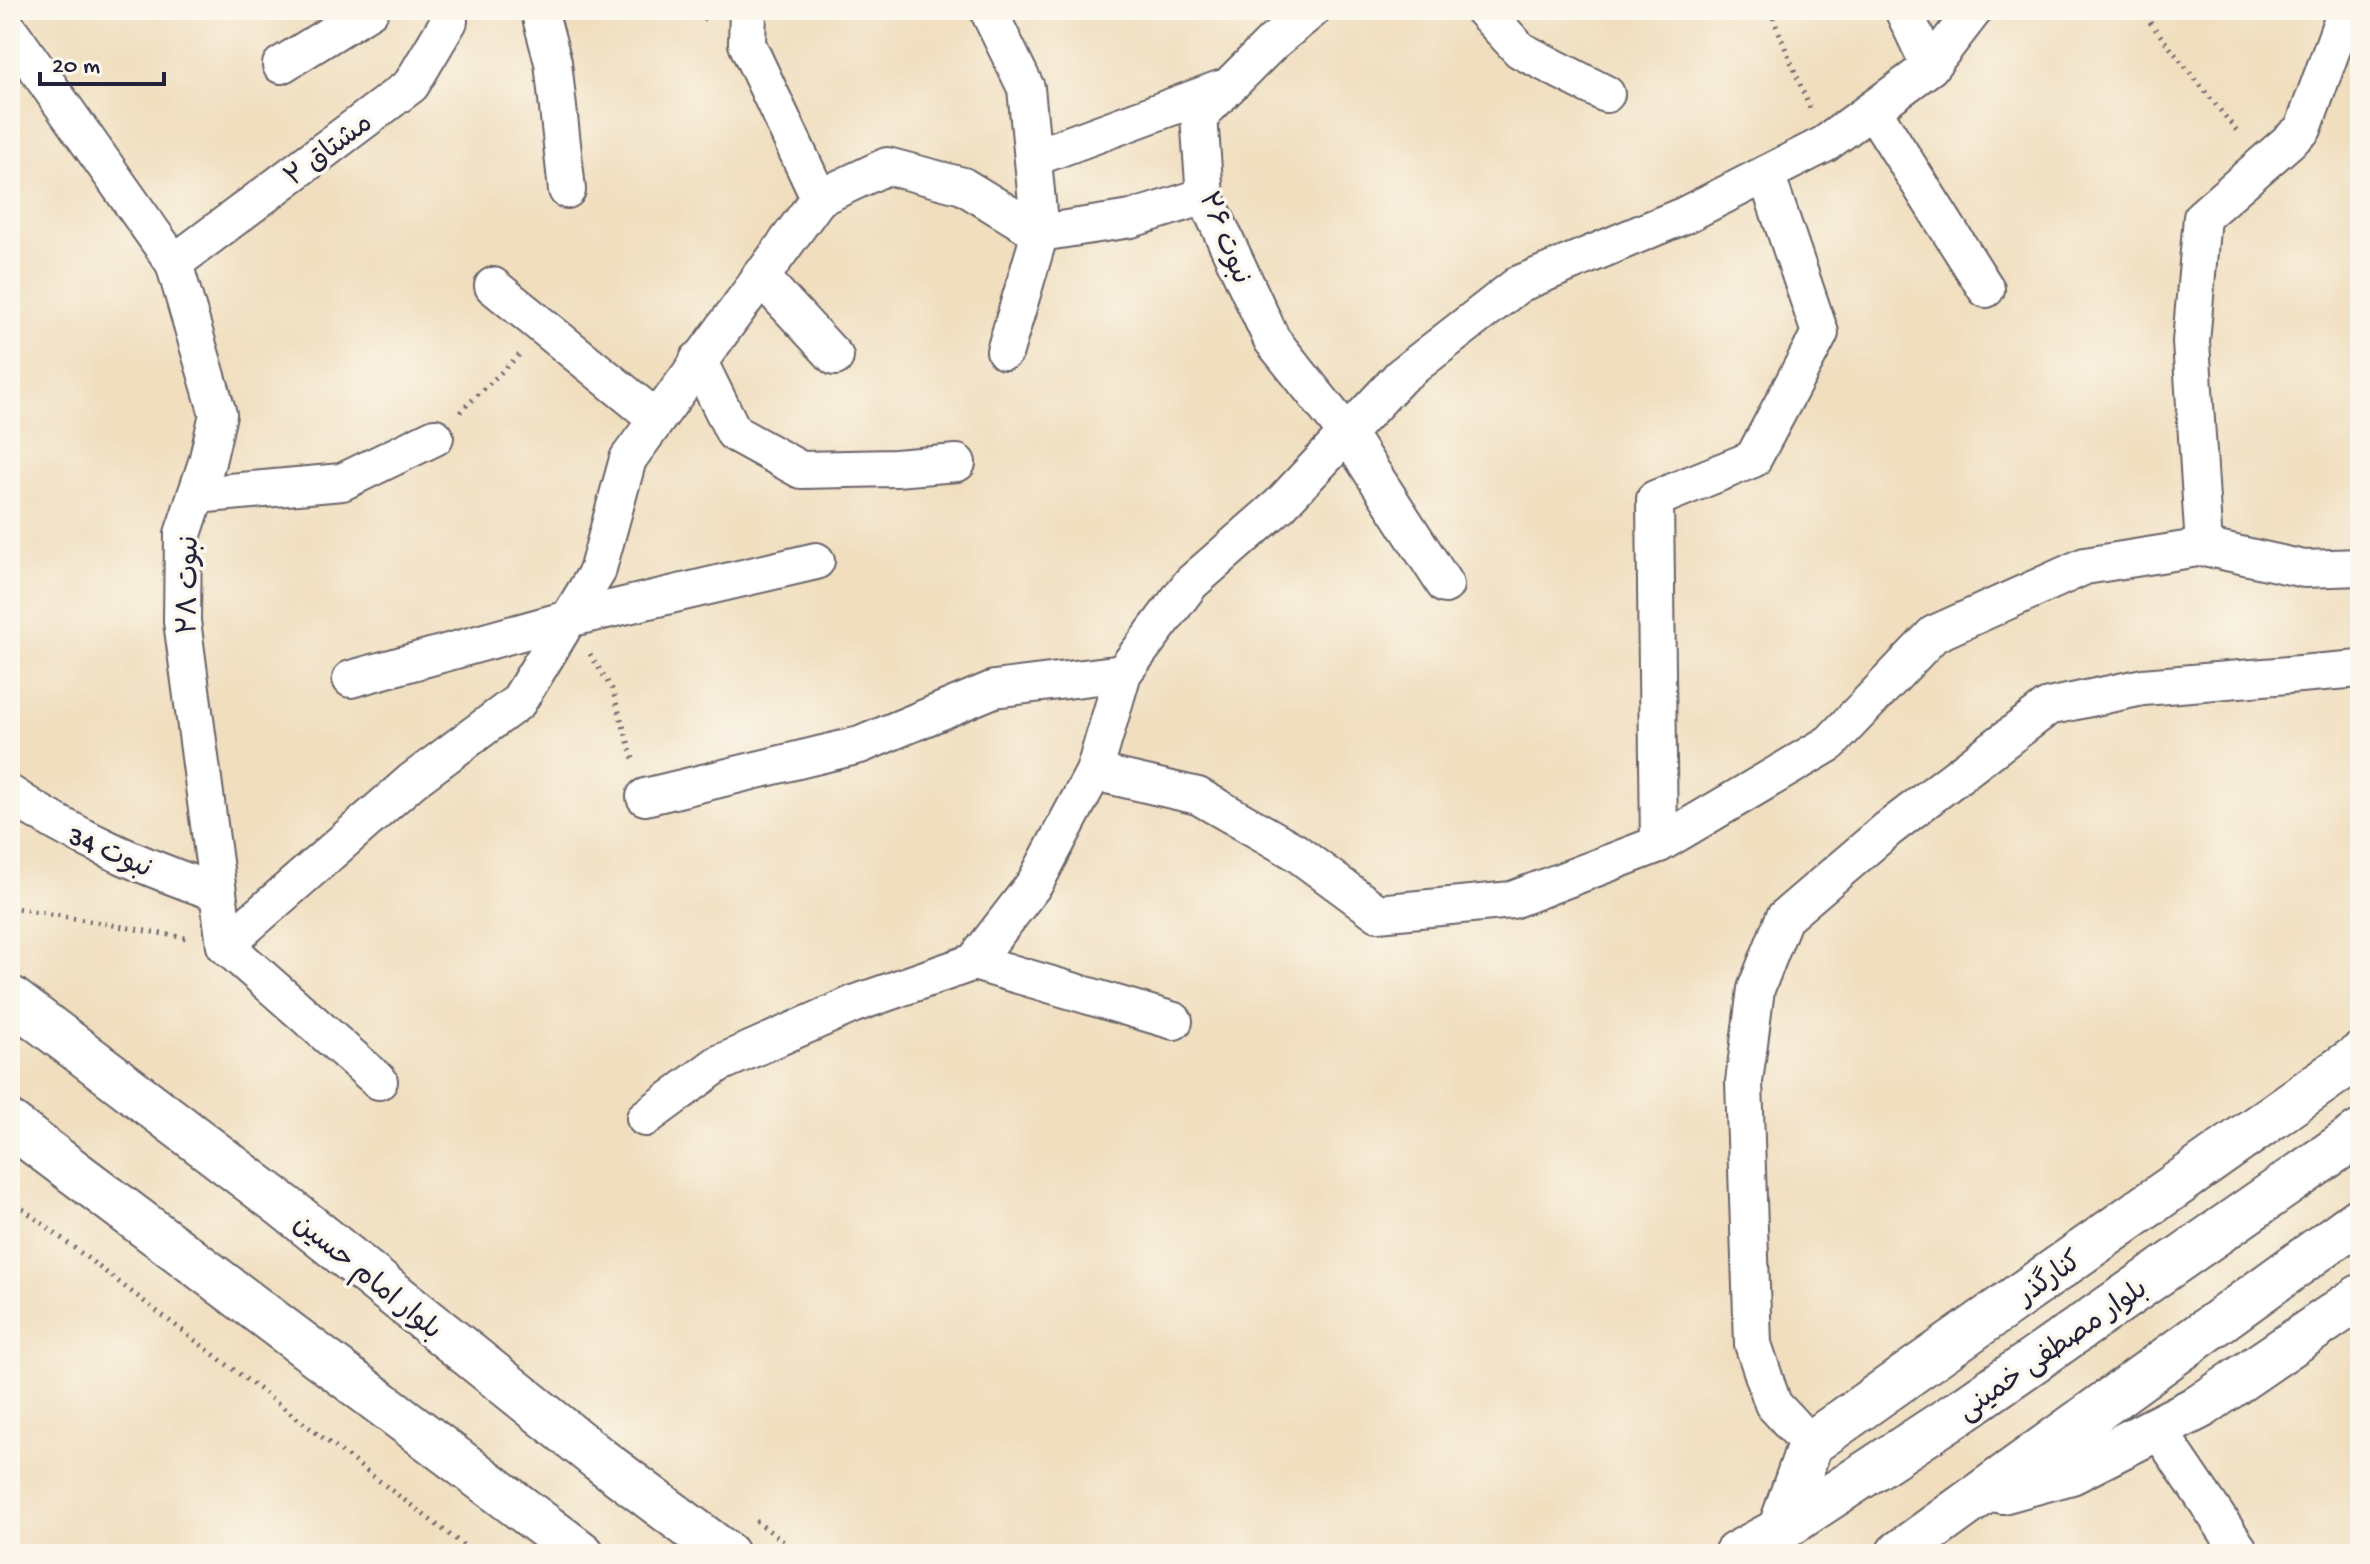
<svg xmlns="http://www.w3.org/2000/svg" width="2370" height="1564" viewBox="0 0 2370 1564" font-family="'Gochi Hand','Playpen Sans Arabic',sans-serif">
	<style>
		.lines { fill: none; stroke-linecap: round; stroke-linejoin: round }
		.street-casing { stroke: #6a6469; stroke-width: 40 }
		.secondary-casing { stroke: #6a6469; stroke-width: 48 }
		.primary-casing { stroke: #6a6469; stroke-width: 48 }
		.path { stroke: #6a6469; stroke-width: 5; stroke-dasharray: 2 6; stroke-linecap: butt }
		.street { stroke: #fff; stroke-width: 36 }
		.secondary { stroke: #fff; stroke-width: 44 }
		.primary { stroke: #fff; stroke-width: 44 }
		.labels { text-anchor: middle; stroke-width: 7; stroke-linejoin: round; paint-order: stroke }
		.street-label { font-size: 28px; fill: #22223b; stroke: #fbf7ec }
	</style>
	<rect width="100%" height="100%" fill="#fbf7ec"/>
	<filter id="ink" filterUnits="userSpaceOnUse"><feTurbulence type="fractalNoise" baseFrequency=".0125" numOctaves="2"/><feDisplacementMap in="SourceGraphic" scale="16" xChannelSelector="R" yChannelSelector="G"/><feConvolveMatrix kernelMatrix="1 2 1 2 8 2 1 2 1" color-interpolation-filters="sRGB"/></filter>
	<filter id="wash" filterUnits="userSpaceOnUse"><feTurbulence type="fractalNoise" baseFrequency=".006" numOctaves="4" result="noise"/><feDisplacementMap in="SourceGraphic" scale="32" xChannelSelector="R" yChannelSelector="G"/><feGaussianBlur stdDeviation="1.8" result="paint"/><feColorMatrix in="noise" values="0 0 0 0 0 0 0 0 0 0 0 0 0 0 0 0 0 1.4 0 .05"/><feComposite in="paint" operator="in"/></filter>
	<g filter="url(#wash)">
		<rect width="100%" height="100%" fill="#f0debe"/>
	</g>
	<g filter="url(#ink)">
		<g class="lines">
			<g class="street-casing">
				<g id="street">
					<polyline points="539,10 553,62 567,190"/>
					<polyline points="748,10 747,44 819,198"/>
					<polyline points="988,10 1026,88 1040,233 1005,351"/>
					<polyline points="1312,10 1273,42 1199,116 1205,196 1272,340 1348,435 1445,585"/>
					<polyline points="1483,10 1520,50 1606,94"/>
					<polyline points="1903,10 1930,67"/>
					<polyline points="10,31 174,263 218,414 207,462 183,534 182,621 225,945 379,1081"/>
					<polyline points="281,65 370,10"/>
					<polyline points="1873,110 1986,289"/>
					<polyline points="1033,158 1220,89"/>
					<polyline points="174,263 411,85 449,21 447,10"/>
					<polyline points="760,276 835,357"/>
					<polyline points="493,286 657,419"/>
					<polyline points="698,360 734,433 801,470 895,468 957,463"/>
					<polyline points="196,495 342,482 435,437"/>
					<polyline points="2204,547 2191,342 2202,217 2303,129 2346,10"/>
					<polyline points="351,679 568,619 816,561"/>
					<polyline points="1094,772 1198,796 1294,851 1378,913 1512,900 1659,844 1830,743 1934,634 2085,566 2204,547 2304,569 2360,567"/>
					<path d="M10,794C75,838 144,867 218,893"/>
					<polyline points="645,797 860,745 994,689 1123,673"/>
					<polyline points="1659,844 1655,499 1753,459 1820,333 1766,174"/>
					<polyline points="225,945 412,781 518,702 597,572 628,459 819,198 887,166 963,186 1040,233 1131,219 1205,196"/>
					<polyline points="974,962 1174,1021"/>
					<polyline points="645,1118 718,1064 854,1004 974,962 1035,883 1094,772 1123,673 1191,583 1280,505 1401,376 1519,284 1685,215 1825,144 1930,67 1974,10"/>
					<polyline points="2157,1428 2242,1554"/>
					<polyline points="1810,1444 1773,1404 1753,1344 1744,1082 1756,989 1784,918 1888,829 2048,707 2143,687 2360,669"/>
				</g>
			</g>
			<g class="secondary-casing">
				<g id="secondary">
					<polyline points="2002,1491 2071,1472 2201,1406 2360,1297"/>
					<polyline points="1780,1530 1810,1444 2360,1055"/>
					<polyline points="1736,1554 1780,1530 1964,1409 2360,1133"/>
					<polyline points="1898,1554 2360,1219"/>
				</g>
			</g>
			<g class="primary-casing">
				<g id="primary">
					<polyline points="10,998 285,1207 599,1459 726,1554"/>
					<polyline points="10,1124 582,1554"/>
				</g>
			</g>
			<g class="path">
				<polyline points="690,10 710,22"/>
				<polyline points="1770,10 1810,109"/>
				<polyline points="2140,10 2240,135"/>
				<polyline points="460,412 519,355"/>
				<polyline points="590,654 612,689 634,762"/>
				<polyline points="10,907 186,938"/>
				<polyline points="10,1199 475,1554"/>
				<polyline points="756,1521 800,1554"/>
			</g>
			<use href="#street" class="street"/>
			<use href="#secondary" class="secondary"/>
			<use href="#primary" class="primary"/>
		</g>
	</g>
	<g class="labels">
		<g class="street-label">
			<text transform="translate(327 148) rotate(-37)" y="10">مشتاق ۲</text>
			<text transform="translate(1227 237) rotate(68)" y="10">نبوت ۲۶</text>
			<text transform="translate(186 585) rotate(-89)" y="10">نبوت ۲۸</text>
			<text transform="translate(111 850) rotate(24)" y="10">نبوت 34</text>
			<text transform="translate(369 1275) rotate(39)" y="10">بلوار امام حسین</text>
			<text transform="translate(2048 1276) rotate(-35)" y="10">کنارگذر</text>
			<text transform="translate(2051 1348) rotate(-35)" y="10">بلوار مصطفی خمینی</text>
		</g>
	</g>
	<rect width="2370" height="1564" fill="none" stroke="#fbf7ec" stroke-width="40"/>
	<path d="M40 72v12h124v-12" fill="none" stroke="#22223b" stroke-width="4"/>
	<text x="52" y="72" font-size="24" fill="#22223b" stroke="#fbf7ec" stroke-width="6" paint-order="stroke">20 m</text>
</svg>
